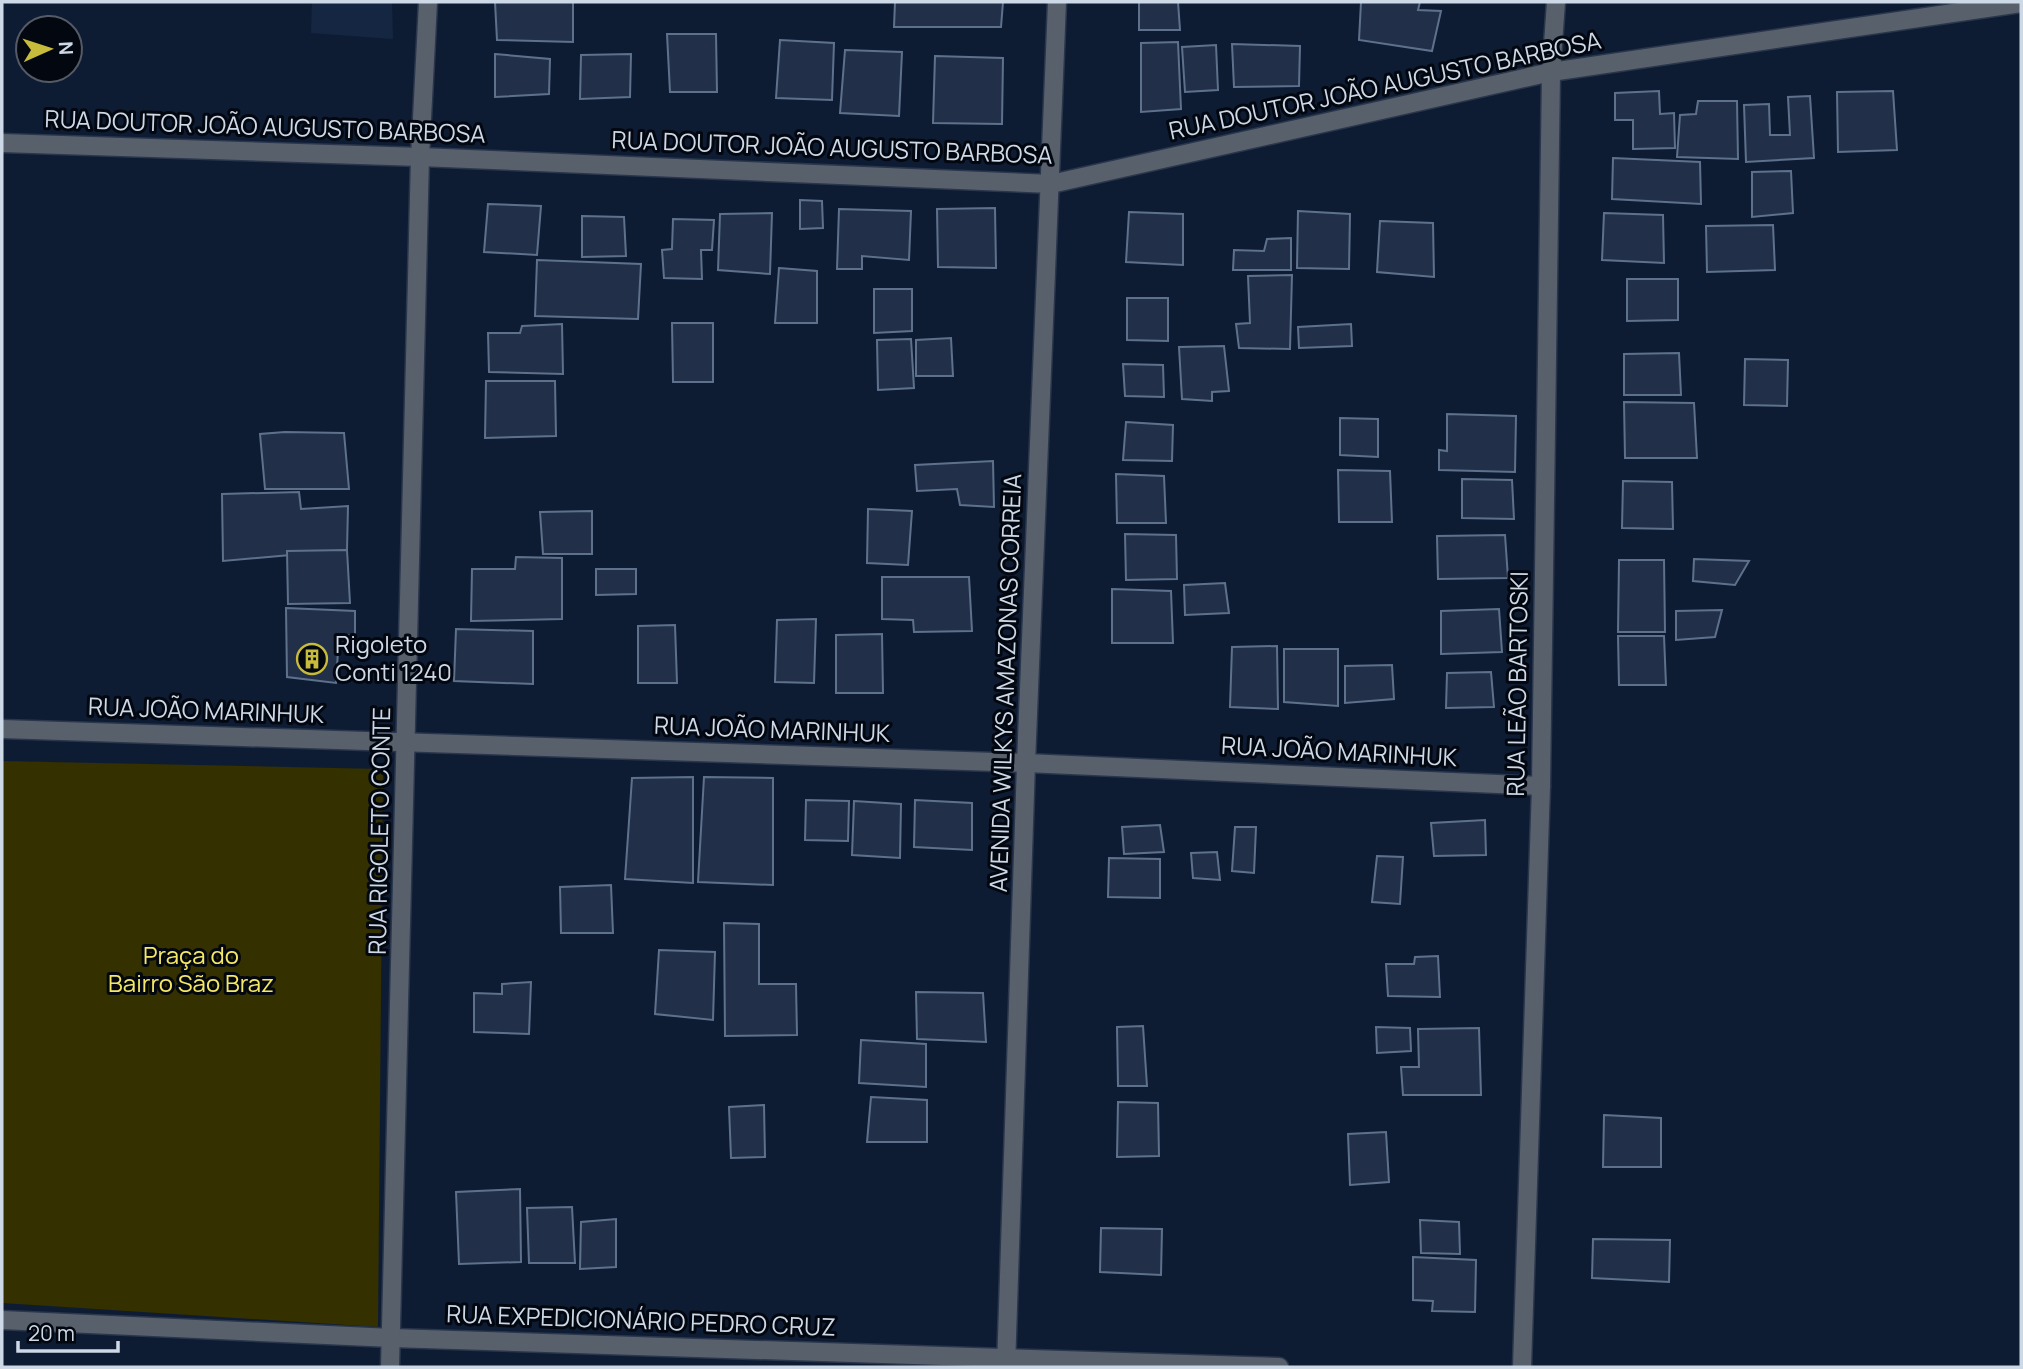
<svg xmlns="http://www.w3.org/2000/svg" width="2023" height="1369" viewBox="0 0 2023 1369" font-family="Manrope,sans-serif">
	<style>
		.built { fill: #142641 }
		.green { fill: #343000 }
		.building { fill: #213048; stroke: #5e718c; stroke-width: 2 }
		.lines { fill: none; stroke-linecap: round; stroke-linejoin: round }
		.minor-casing { stroke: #29364c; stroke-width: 21 }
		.minor { stroke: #58606c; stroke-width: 18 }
		.labels { text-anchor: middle; stroke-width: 6; stroke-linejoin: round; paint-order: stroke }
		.street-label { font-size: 24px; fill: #ced9e8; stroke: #030710 }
		.poi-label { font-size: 24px; fill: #ced9e8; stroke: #030710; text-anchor: start }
		.park-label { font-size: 24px; fill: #f5e866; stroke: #030710 }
	</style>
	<rect width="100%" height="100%" fill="#0e1c33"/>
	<polygon class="built" points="312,2 392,2 393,39 311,33"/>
	<polygon class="green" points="2,761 383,769 378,1327 2,1303"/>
	<g class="building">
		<polygon points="495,2 573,2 573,42 497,40"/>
		<polygon points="895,2 1003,2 1001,27 894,27"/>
		<polygon points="1139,2 1178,2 1180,30 1139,30"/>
		<polygon points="1361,2 1420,2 1418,10 1441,11 1432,51 1359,40"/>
		<polygon points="667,34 716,34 717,92 670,92"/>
		<polygon points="780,40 834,43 832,100 776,98"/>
		<polygon points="1178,42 1181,109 1141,112 1141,43"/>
		<polygon points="1232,44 1300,46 1299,86 1234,87"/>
		<polygon points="1216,45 1218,90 1185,92 1182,47"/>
		<polygon points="845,50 902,52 899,116 840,113"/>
		<polygon points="495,54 550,59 549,94 495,97"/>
		<polygon points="631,54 630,97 580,99 581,55"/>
		<polygon points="935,56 1003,58 1002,124 933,123"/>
		<polygon points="1659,91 1660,114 1674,113 1675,148 1633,149 1633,120 1615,120 1615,93"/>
		<polygon points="1893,91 1897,150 1838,152 1837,92"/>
		<polygon points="1810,96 1814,158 1746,162 1744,105 1769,104 1770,135 1790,135 1788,97"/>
		<polygon points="1698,101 1737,101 1738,159 1677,157 1680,115 1696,114"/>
		<polygon points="1613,158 1700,162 1701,204 1612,199"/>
		<polygon points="1791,171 1793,213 1752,217 1752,172"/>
		<polygon points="800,200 822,201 823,228 800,229"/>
		<polygon points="488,204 541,206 537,255 484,252"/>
		<polygon points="995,208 996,268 938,267 937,209"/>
		<polygon points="839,209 911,211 909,260 862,256 862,269 837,269"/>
		<polygon points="1298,211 1350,214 1349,269 1297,268"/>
		<polygon points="1129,212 1183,214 1183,265 1126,262"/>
		<polygon points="772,213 770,274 718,270 720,214"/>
		<polygon points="1604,213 1663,215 1664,263 1602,260"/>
		<polygon points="582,216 624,217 626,256 582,257"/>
		<polygon points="673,219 714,220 712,250 701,250 702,279 664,278 662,250 672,249"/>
		<polygon points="1380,221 1433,223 1434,277 1377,272"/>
		<polygon points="1773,225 1775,270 1707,272 1706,226"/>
		<polygon points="1291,238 1291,270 1233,270 1234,250 1264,251 1267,239"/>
		<polygon points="537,260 641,264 638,319 535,316"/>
		<polygon points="779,268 817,271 817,323 775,323"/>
		<polygon points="1292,275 1290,349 1239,348 1236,324 1250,323 1248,276"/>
		<polygon points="1627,279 1678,279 1678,320 1627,321"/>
		<polygon points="874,289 912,289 912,331 874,333"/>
		<polygon points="1127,298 1168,298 1168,341 1127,340"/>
		<polygon points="672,323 713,323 713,382 673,382"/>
		<polygon points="562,324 563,374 489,372 488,333 520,333 522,326"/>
		<polygon points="1351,324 1352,346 1299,348 1298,327"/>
		<polygon points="951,338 953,376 916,376 916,340"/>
		<polygon points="911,339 914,388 878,390 877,340"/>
		<polygon points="1224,346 1229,391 1212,392 1212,401 1182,399 1179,347"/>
		<polygon points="1679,353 1681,395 1624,395 1624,354"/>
		<polygon points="1745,359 1788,360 1787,406 1744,405"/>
		<polygon points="1123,364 1163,365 1164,397 1125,396"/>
		<polygon points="486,381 555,381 556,436 485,438"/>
		<polygon points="1624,402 1694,403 1697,458 1625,458"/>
		<polygon points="1447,414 1516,416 1515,472 1439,470 1439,450 1447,451"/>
		<polygon points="1340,418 1378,419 1378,457 1340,455"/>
		<polygon points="1126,422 1173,425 1172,461 1123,460"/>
		<polygon points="285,432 344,433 349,489 265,489 260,434"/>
		<polygon points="993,461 994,507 960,505 957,489 917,491 915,465"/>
		<polygon points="1338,470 1390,471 1392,522 1339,522"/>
		<polygon points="1116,474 1164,476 1166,523 1117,523"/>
		<polygon points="1462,479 1512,480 1514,519 1462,518"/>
		<polygon points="1623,481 1672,482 1673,529 1622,528"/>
		<polygon points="299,492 301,509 348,506 347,550 223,561 222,494"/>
		<polygon points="868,509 912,511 908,565 867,563"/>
		<polygon points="592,511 592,554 543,554 540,512"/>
		<polygon points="1125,534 1176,535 1177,579 1126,580"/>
		<polygon points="1505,535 1508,578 1438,579 1437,536"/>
		<polygon points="347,550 350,603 288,604 287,551"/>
		<polygon points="516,557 562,558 562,619 471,621 472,569 515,569"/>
		<polygon points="1694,559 1749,561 1735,585 1693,581"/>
		<polygon points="1619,560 1664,560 1665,632 1618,632"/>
		<polygon points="596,569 636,569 636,594 596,595"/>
		<polygon points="882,577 969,577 972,631 914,632 913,620 882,619"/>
		<polygon points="1225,583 1229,613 1185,615 1184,585"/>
		<polygon points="1112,589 1171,591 1173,643 1112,643"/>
		<polygon points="286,608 355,611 355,635 339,635 336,683 287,677"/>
		<polygon points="1499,609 1502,652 1441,654 1441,611"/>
		<polygon points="1722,610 1715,637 1676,640 1676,611"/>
		<polygon points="816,619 814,683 775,682 777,620"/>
		<polygon points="675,625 677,683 638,683 638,626"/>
		<polygon points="456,629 533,631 533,684 454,681"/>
		<polygon points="882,634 883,693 836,693 836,635"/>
		<polygon points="1618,636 1664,636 1666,685 1619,685"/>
		<polygon points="1277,646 1278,709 1230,707 1232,647"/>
		<polygon points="1284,649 1338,649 1338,706 1284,702"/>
		<polygon points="1392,665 1394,699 1345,703 1345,666"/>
		<polygon points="1491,672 1494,707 1446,708 1447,673"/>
		<polygon points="693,777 693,883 625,879 632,778"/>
		<polygon points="704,777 773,778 773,885 698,882"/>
		<polygon points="806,800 849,801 848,841 805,840"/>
		<polygon points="915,800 972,803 972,850 914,847"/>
		<polygon points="854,801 901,804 900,858 852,855"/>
		<polygon points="1485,820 1486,855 1434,856 1431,823"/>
		<polygon points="1160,825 1164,852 1124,854 1122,827"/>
		<polygon points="1235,827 1256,827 1254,873 1232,871"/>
		<polygon points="1217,852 1220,880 1193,878 1191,853"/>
		<polygon points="1377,856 1403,857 1400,904 1372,902"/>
		<polygon points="1109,858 1160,859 1160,898 1108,897"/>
		<polygon points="611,885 613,933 561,933 560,887"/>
		<polygon points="724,923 759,924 759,984 796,984 797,1035 725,1036"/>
		<polygon points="659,950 715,952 713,1020 655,1014"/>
		<polygon points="1438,956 1440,997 1388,996 1386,964 1414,964 1415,957"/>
		<polygon points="531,982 529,1034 474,1032 474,993 502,994 502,984"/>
		<polygon points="916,992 983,993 986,1042 917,1039"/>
		<polygon points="1143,1026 1147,1086 1118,1086 1117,1027"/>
		<polygon points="1376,1027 1410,1028 1411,1051 1377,1053"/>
		<polygon points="1479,1028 1481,1095 1403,1095 1401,1067 1419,1067 1418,1029"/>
		<polygon points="861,1040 926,1044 926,1087 859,1083"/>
		<polygon points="871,1097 927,1100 927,1142 867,1142"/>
		<polygon points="1118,1102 1158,1103 1159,1156 1117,1157"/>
		<polygon points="764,1105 765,1157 731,1158 729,1107"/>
		<polygon points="1604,1115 1661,1118 1661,1167 1603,1167"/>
		<polygon points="1386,1132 1389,1182 1350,1185 1348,1134"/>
		<polygon points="520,1189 521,1262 459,1264 456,1192"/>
		<polygon points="572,1207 575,1263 529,1263 527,1208"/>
		<polygon points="616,1219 616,1267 580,1269 581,1222"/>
		<polygon points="1420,1220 1459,1222 1460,1254 1421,1253"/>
		<polygon points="1101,1228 1162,1229 1161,1275 1100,1272"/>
		<polygon points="1593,1239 1670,1240 1669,1282 1592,1278"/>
		<polygon points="1413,1257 1476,1260 1475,1312 1432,1311 1433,1301 1413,1300"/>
	</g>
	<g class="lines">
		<g class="minor-casing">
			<g id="minor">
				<polyline points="2,143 420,157 1051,184 1551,72 2021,3"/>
				<polyline points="2,729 1026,763 1541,786"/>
				<polyline points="2,1320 392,1338 1279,1367"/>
				<polyline points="390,1367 420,157 428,2"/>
				<polyline points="1006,1367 1026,763 1057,2"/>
				<polyline points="1522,1367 1541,786 1551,72 1556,2"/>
			</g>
		</g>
		<use href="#minor" class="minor"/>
	</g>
	<defs>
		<g id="building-ring" transform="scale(1.575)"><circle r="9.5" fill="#030710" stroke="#c7bb3b" stroke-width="1.5"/><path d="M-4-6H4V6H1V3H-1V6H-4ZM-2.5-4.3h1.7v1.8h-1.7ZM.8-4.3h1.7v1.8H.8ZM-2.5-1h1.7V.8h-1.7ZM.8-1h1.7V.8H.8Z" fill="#c7bb3b"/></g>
	</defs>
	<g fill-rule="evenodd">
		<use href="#building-ring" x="312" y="659"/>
	</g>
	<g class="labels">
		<g class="street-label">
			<text transform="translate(1385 86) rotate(-12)" y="8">RUA DOUTOR JOÃO AUGUSTO BARBOSA</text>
			<text transform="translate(265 127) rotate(2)" y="8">RUA DOUTOR JOÃO AUGUSTO BARBOSA</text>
			<text transform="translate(832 148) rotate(2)" y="8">RUA DOUTOR JOÃO AUGUSTO BARBOSA</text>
			<text transform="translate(1006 683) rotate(-88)" y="8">AVENIDA WILKYS AMAZONAS CORREIA</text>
			<text transform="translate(1518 684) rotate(-89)" y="8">RUA LEÃO BARTOSKI</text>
			<text transform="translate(206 711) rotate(2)" y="8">RUA JOÃO MARINHUK</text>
			<text transform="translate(772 730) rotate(2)" y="8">RUA JOÃO MARINHUK</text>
			<text transform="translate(1339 752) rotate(3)" y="8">RUA JOÃO MARINHUK</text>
			<text transform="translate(380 831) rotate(-89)" y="8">RUA RIGOLETO CONTE</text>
			<text transform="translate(641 1321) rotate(2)" y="8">RUA EXPEDICIONÁRIO PEDRO CRUZ</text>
		</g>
		<g class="poi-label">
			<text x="335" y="653">Rigoleto<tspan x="335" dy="28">Conti 1240</tspan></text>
		</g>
		<g class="park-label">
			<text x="191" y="964">Praça do<tspan x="191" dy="28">Bairro São Braz</tspan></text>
		</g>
	</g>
	<rect width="2023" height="1369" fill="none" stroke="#ced9e8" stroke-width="7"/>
	<g transform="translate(49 49) rotate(87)"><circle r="33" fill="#030710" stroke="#545b66" stroke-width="2"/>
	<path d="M0-5L12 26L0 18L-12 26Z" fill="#c7bb3b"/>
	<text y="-10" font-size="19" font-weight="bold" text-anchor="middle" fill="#ced9e8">N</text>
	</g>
	<path d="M18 1341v10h100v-10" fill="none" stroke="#ced9e8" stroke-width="3.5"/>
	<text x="28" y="1341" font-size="21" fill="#ced9e8" stroke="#030710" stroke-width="5" paint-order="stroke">20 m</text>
</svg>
